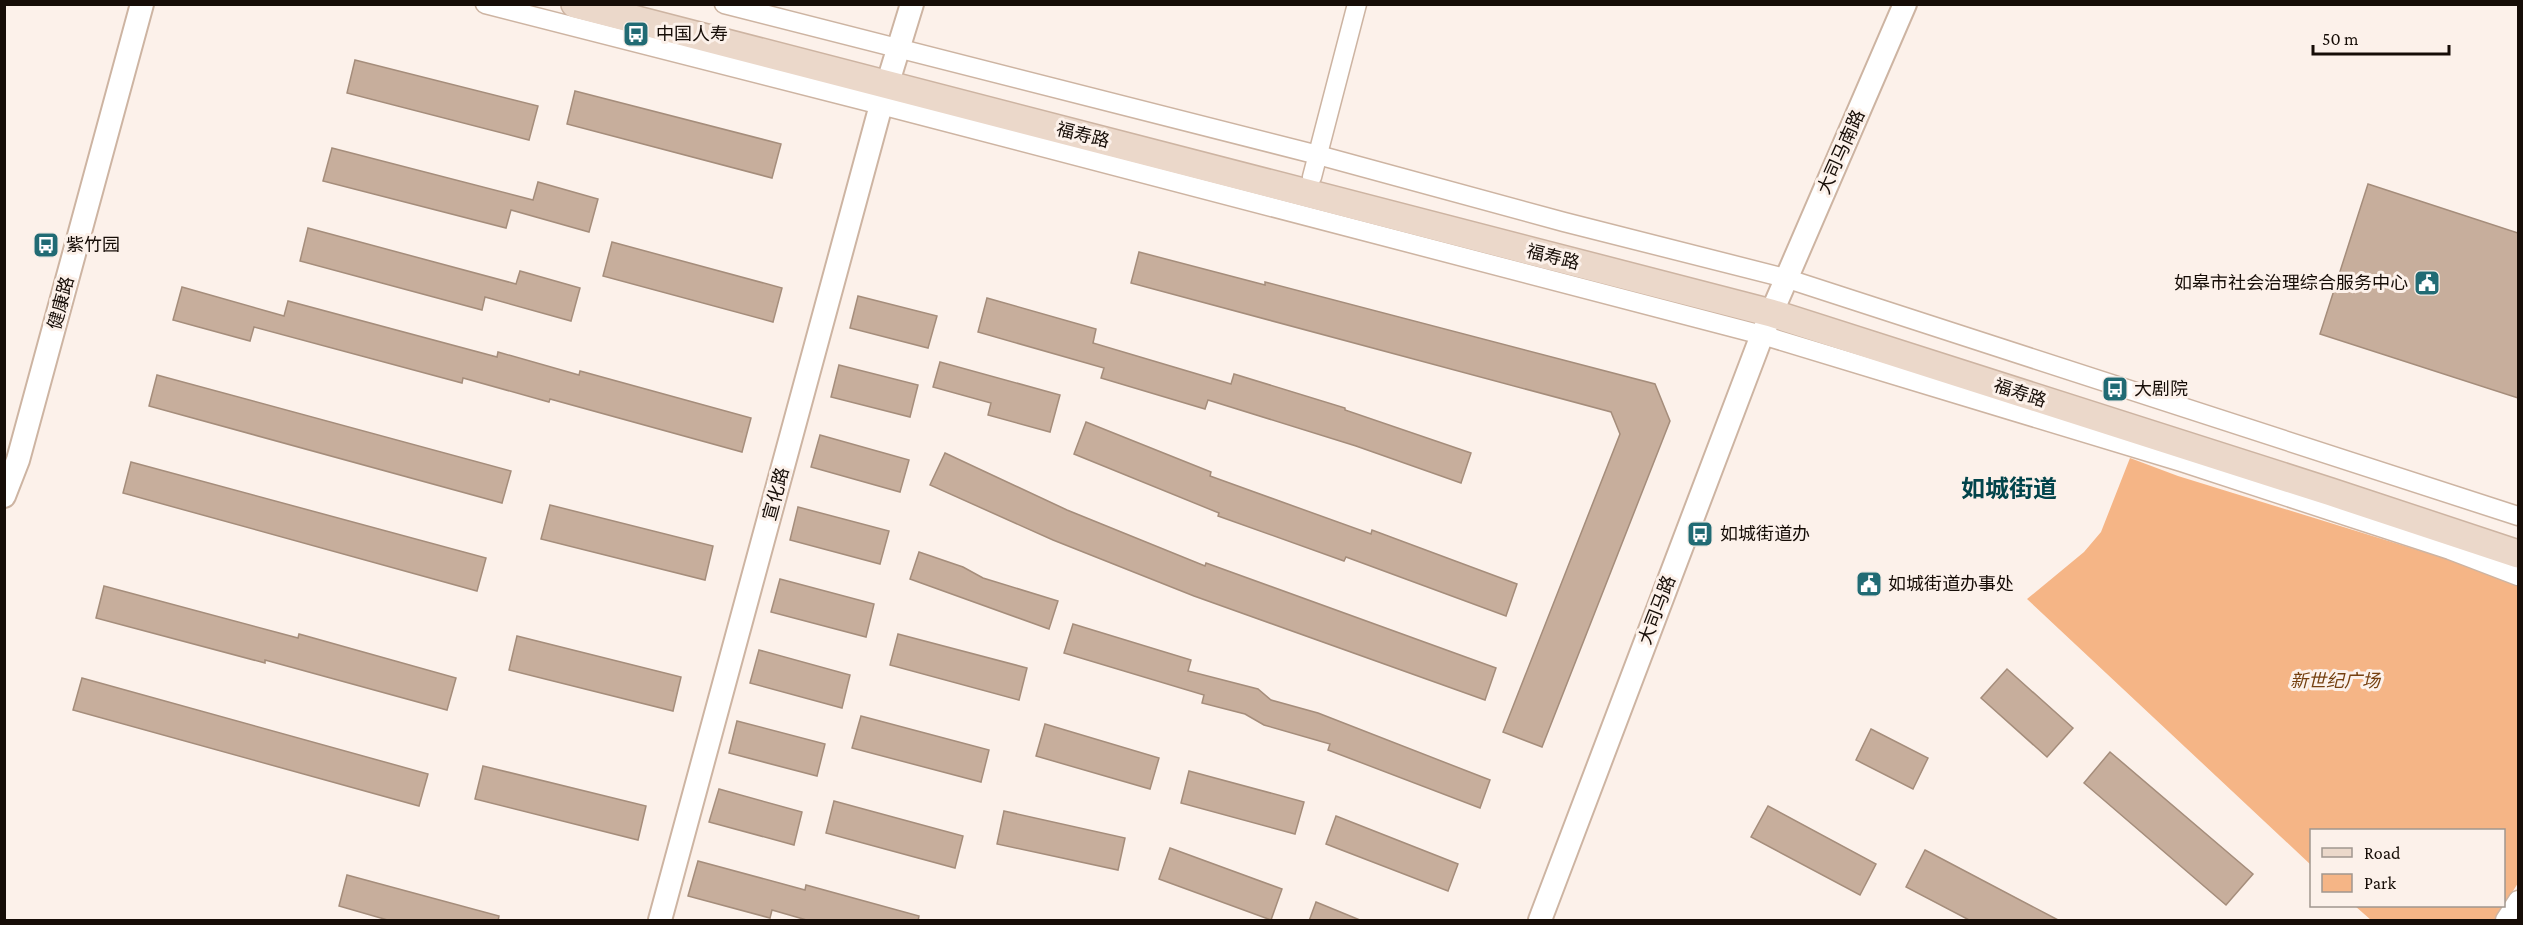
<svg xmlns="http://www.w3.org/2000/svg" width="2523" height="925" viewBox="0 0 2523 925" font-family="'Crimson Pro','Noto Sans SC',serif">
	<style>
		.green { fill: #f5b586 }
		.building { fill: #c7ae9c; stroke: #a58d7b; stroke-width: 1.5 }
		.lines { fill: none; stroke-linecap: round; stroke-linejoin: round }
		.minor-casing { stroke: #cdb4a2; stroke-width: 21 }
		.tertiary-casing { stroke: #cdb4a2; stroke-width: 26 }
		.secondary-casing { stroke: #cdb4a2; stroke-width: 30 }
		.minor { stroke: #fff; stroke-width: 18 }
		.tertiary { stroke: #fff; stroke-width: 22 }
		.secondary { stroke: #ebd8ca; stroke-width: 27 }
		.labels { text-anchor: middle; stroke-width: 6; stroke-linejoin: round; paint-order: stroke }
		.poi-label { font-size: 18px; fill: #160d07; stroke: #fcf1ea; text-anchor: start }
		.street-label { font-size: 18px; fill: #160d07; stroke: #fcf1ea }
		.park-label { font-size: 18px; font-style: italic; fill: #754010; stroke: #fcf1ea }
		.district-label { font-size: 24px; font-weight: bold; fill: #01444b; stroke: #fcf1ea }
	</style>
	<rect width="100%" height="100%" fill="#fcf1ea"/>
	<polygon class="green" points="2130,458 2178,476 2518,581 2518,883 2495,920 2371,920 2355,906 2504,906 2504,830 2312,830 2311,865 2027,599 2084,552 2101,532"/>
	<g class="building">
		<polygon points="355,60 538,106 529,140 347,93"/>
		<polygon points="575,91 781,144 772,178 567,124"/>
		<polygon points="332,148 533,200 538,182 598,199 589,232 511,210 506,228 323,181"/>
		<polygon points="2368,184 2518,233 2518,398 2320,334"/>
		<polygon points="308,228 516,284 520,271 580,288 571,321 485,297 482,310 300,261"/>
		<polygon points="612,242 782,288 773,322 603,276"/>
		<polygon points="1139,252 1265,285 1265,282 1655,384 1670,421 1542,747 1503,732 1620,434 1611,412 1131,283"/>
		<polygon points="182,287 284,316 288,301 497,357 498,352 579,375 580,371 751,418 742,452 550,399 549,402 463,378 462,383 254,327 250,341 173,320"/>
		<polygon points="858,296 937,316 928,348 850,328"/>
		<polygon points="987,298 1096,329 1093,343 1231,384 1234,374 1345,408 1345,410 1471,453 1461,483 1356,446 1208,400 1205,409 1101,378 1104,368 978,332"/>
		<polygon points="940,362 1060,395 1050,432 988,415 991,403 933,387"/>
		<polygon points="839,365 918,385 910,417 831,397"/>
		<polygon points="157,375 511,471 502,503 149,406"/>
		<polygon points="1086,422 1211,472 1210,476 1371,534 1372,530 1517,584 1506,616 1346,557 1344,561 1218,516 1219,513 1074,454"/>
		<polygon points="820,435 909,460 900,492 811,467"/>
		<polygon points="945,453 1067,510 1205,566 1206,563 1496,668 1485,700 1194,596 1053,540 930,485"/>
		<polygon points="131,462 486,558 477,591 123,493"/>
		<polygon points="550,505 713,546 705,580 541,539"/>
		<polygon points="798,507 889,531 880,564 790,540"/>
		<polygon points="919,552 963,567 983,578 1058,601 1049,629 910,579"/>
		<polygon points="780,579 874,604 866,637 771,612"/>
		<polygon points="104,586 298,638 299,634 456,678 447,710 265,660 265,663 96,618"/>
		<polygon points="1073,624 1191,660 1188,671 1258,689 1271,700 1318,713 1490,780 1480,808 1328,750 1330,744 1264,725 1245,714 1202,703 1204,695 1064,653"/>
		<polygon points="898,634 1027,668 1019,700 890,665"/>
		<polygon points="517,636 681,677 673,711 509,670"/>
		<polygon points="759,650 850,675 842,708 750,683"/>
		<polygon points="2007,669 2073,728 2047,757 1981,698"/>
		<polygon points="82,678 428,774 419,806 73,710"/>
		<polygon points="861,716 989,750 981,782 852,748"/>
		<polygon points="737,721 825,744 817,776 729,753"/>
		<polygon points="1045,724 1159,758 1150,789 1036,756"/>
		<polygon points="1871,729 1928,758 1913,789 1856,760"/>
		<polygon points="2110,752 2253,874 2226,905 2084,783"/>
		<polygon points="483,766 646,806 638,840 475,799"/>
		<polygon points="1189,771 1304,802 1295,834 1181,803"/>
		<polygon points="719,789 802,812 794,845 709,822"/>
		<polygon points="834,801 963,836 955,868 826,833"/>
		<polygon points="1768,806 1876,864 1860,895 1751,837"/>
		<polygon points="1004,811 1125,838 1118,870 997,844"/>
		<polygon points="1336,816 1458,864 1448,891 1326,844"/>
		<polygon points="1170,848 1282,889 1271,920 1159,879"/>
		<polygon points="1925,850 2060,921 1971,921 1906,887"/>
		<polygon points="698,861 805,890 806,885 919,916 918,921 810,921 772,910 770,918 688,896"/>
		<polygon points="347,875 499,916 498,921 391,921 339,906"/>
		<polygon points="1316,902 1360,920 1360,921 1309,921"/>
	</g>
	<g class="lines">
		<g class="minor-casing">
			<g id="minor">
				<polyline points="485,4 881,105 1762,335 2181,462 2450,550 2518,576"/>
				<polyline points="724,4 1318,155 1564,222 1785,278 2518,516"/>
				<polyline points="1312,177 1357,4"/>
				<polyline points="2505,920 2518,900"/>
			</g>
		</g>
		<g class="tertiary-casing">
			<g id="tertiary">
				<polyline points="4,496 18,460 142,4"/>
				<polyline points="660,920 881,105 912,4"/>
				<polyline points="1540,920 1762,335 1905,4"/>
			</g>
		</g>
		<g class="secondary-casing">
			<polyline id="secondary" points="575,4 1771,313 2331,492 2518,554"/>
		</g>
		<use href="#minor" class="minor"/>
		<use href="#tertiary" class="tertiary"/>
		<use href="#secondary" class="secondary"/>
	</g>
	<defs>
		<g id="bus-square" transform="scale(1.35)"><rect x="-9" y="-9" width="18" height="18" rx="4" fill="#216b74" stroke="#fcf1ea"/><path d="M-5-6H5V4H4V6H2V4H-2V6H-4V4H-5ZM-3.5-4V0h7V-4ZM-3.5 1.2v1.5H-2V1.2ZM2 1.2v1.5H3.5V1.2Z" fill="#fff"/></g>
		<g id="civic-square" transform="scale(1.35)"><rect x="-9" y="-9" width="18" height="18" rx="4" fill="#216b74" stroke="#fcf1ea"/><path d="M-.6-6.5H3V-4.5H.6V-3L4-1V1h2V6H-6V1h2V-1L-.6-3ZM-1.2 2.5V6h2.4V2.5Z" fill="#fff"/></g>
	</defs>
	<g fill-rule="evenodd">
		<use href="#bus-square" x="636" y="34"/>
		<use href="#bus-square" x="46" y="245"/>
		<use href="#civic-square" x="2427" y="283"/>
		<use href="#bus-square" x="2115" y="389"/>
		<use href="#bus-square" x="1700" y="534"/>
		<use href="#civic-square" x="1869" y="584"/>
	</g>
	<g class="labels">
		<g class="poi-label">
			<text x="656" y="40">中国人寿</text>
			<text x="66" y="251">紫竹园</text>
			<text x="2408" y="289" text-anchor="end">如皋市社会治理综合服务中心</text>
			<text x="2134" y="395">大剧院</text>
			<text x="1720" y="540">如城街道办</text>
			<text x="1888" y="590">如城街道办事处</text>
		</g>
		<g class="street-label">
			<text transform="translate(1083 135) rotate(14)" y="6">福寿路</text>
			<text transform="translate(1841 152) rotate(-66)" y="6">大司马南路</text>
			<text transform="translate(1553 257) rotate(14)" y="6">福寿路</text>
			<text transform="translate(61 303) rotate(-75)" y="6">健康路</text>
			<text transform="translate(2020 393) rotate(18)" y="6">福寿路</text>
			<text transform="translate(776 494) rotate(-75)" y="6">宣化路</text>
			<text transform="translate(1657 610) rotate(-69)" y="6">大司马路</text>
		</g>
		<g class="park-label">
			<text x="2335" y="687">新世纪广场</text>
		</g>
		<g class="district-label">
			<text x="2009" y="497">如城街道</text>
		</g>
	</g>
	<rect width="2523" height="925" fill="none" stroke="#160d07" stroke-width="12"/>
	<rect x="2310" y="829" width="195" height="78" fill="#fcf1ea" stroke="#a0968f" stroke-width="1.5"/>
	<rect x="2322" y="848" width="30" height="9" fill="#ebd8ca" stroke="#a0968f" stroke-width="1.5"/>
	<text x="2364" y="859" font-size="18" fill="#160d07">Road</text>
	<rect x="2322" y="874" width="30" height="18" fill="#f5b586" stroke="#a0968f" stroke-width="1.5"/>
	<text x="2364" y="889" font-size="18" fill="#160d07">Park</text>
	<path d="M2313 45v9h136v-9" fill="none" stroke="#160d07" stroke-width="3"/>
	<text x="2322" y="45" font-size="18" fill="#160d07" stroke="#fcf1ea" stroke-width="4.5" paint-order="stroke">50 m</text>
</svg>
